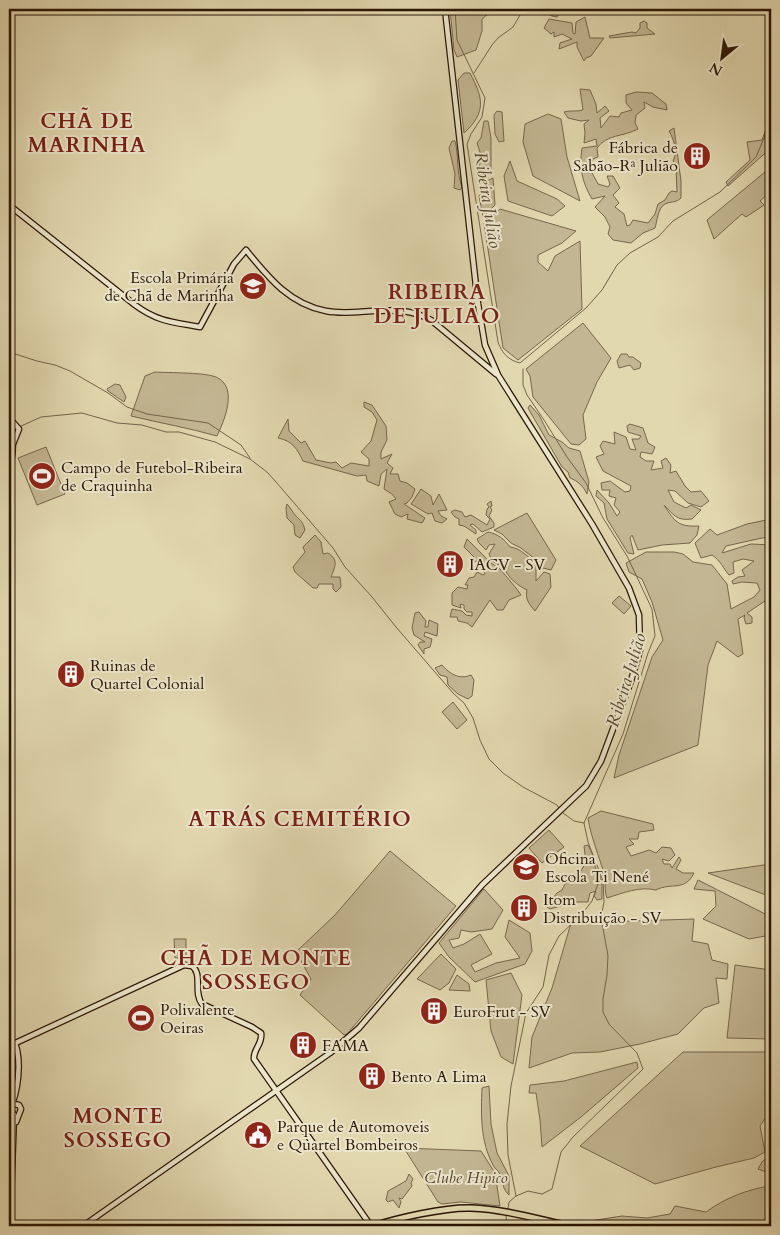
<svg xmlns="http://www.w3.org/2000/svg" width="780" height="1235" viewBox="0 0 780 1235" font-family="Cardo,serif">
	<style>
		.green { fill: #c3b793; stroke: #77664c }
		.lines { fill: none; stroke-linecap: round; stroke-linejoin: round }
		.stream { stroke: #746349; stroke-width: 1 }
		.secondary-casing { stroke: #2b1605; stroke-width: 7 }
		.primary-casing { stroke: #2b1605; stroke-width: 8 }
		.secondary { stroke: #ece6cc; stroke-width: 4.5 }
		.primary { stroke: #e2d8b0; stroke-width: 5 }
		.labels { text-anchor: middle; stroke-width: 4; stroke-linejoin: round; paint-order: stroke }
		.poi-label { font-size: 16px; fill: #2b1605; stroke: #ece6cc; text-anchor: start }
		.park-label { font-size: 16px; font-style: italic; fill: #594630; stroke: #ece6cc }
		.water-label { font-size: 18px; font-style: italic; fill: #5b4932; stroke: #ece6cc }
		.district-label { font-size: 21px; font-weight: bold; letter-spacing: 1px; fill: #7a1f14; stroke: #ece6cc }
	</style>
	<rect width="100%" height="100%" fill="#e2d8b0"/>
	<filter id="stains"><feTurbulence type="fractalNoise" baseFrequency=".004" numOctaves="4"/><feColorMatrix values="0 0 0 0 .2 0 0 0 0 .09 0 0 0 0 .02 0 0 0 .5 -.17"/></filter>
	<radialGradient id="worn" r=".72"><stop offset=".6" stop-color="#630" stop-opacity="0"/><stop offset="1" stop-color="#630" stop-opacity=".3"/></radialGradient>
	<g class="green">
		<polygon points="450,9 494,9 482,19 482,31 476,50 457,57 454,50"/>
		<polygon points="538,9 595,9 596,10 595,14 560,12 557,17 552,16"/>
		<polygon points="585,17 590,38 604,38 591,56 586,58 584,61 577,47 577,42 559,49 560,43 572,39 562,34 554,37 554,32 551,34 544,28 549,19 572,23 573,33 575,34 576,22"/>
		<polygon points="644,21 647,23 647,28 655,34 610,38 609,36 632,32 636,33 640,28 640,23"/>
		<path d="M464,73H470C483,98 487,112 464,133L458,80Z"/>
		<path d="M580,89L590,90L596,104L597,113L605,106L609,111L600,118L601,128L610,116L619,117L621,113L632,110L626,103V95L636,92L652,93L666,104L667,110L653,107L644,102L645,108L636,115L635,123L638,129C623,137 607,134 597,148L598,157L593,159L590,169L598,184L608,187L610,184L607,176H613L620,188L613,195L619,203L615,207L624,214L627,226L630,225L633,220L648,223L655,214L658,204L665,200L669,193L672,191L677,192L676,167L673,161C678,153 674,139 669,131L674,128L681,181V198C676,203 671,201 665,204C658,207 657,222 655,228L643,233L631,243L613,240L608,234L610,227L605,217L595,207L605,196L592,199C582,182 579,168 582,148L597,146L596,139L584,143L585,133L584,124L589,120L581,121L568,118L564,112C571,110 576,112 583,110Z"/>
		<polygon points="497,111 502,112 504,141 499,142 495,134 494,115"/>
		<polygon points="548,114 561,119 567,157 580,201 533,176 523,142 525,124"/>
		<polygon points="771,115 771,148 728,186 726,182 750,160 747,142 762,140"/>
		<polygon points="484,121 488,121 491,138 491,171 479,176 480,152 477,143 481,138"/>
		<path d="M452,141H455C459,156 456,172 462,187L460,190L454,188L455,174L449,148Z"/>
		<polygon points="510,161 517,181 557,199 565,206 552,216 508,201 504,176"/>
		<polygon points="771,167 771,191 760,201 764,205 746,217 742,214 714,239 707,220"/>
		<polygon points="493,178 495,205 483,217 479,196 487,186 487,181"/>
		<polygon points="500,209 576,231 562,243 538,255 538,262 548,271 555,256 580,241 582,309 518,360 503,348 484,223"/>
		<polygon points="583,323 611,358 597,382 583,415 586,439 579,445 571,444 533,397 530,376 526,369"/>
		<polygon points="621,354 627,354 629,357 633,357 641,363 640,368 634,370 630,365 619,368 617,361"/>
		<path d="M155,372C168,373 208,372 218,378C238,389 224,421 217,436C189,428 160,423 131,416L145,376Z"/>
		<polygon points="115,384 120,385 126,397 124,402 108,391 107,389"/>
		<path d="M364,402L372,405L386,426L387,440L381,452V459L392,454L387,463L393,468L390,474H398L400,481L407,483L415,489L412,497L407,503L404,504L425,518L422,523L407,519L408,514L401,517L395,514L389,502L396,499L392,494L384,489L387,469L381,474L379,486L367,481L366,475L357,476L303,461C297,449 293,441 278,438L288,419L289,431L301,443L305,441L316,460L331,463L336,462L342,468L351,463L369,466V459L361,452L371,441L377,420L372,412L364,407Z"/>
		<path d="M530,405L539,415L549,435L562,442L569,448L580,451L589,482L587,494C583,486 578,481 570,478L568,472L562,467L528,408Z"/>
		<path d="M630,424L643,428L648,443L655,447L652,454L641,452L640,457L646,461H654L651,470L663,468L661,461L666,458L671,465L670,473L676,471L685,486L691,492L701,491L709,501L701,507L688,503L675,491L668,490L674,502L686,508L691,505L701,510L692,519C676,521 674,515 664,505C675,522 678,527 699,526L697,535L690,543L662,545L638,550L632,535L630,538L634,554L628,553L607,519L604,503L596,496L597,490L609,503L617,516L620,512L614,505L616,498L609,496L610,490H602L601,483L610,481L625,492L630,491L631,486L603,471L596,457L604,454L600,446L603,441L615,444L614,432L626,437L630,449L636,450L632,439H639L641,436L628,432L627,426Z"/>
		<polygon points="46,447 65,494 37,505 18,458"/>
		<polygon points="421,489 431,496 433,505 439,494 447,510 438,511 441,516 447,519 442,523 435,521 432,513 428,514 411,504"/>
		<polygon points="491,501 492,506 490,507 492,510 489,516 494,523 494,527 482,532 473,524 470,525 476,530 476,534 464,526 459,525 459,519 455,517 451,512 455,510 462,512 465,517 471,515 487,525 490,519 486,515 487,509 489,507 487,504"/>
		<path d="M287,504C291,508 292,512 296,516C301,521 303,522 305,530L300,538L295,535L294,525L287,518L286,508Z"/>
		<polygon points="527,513 556,560 551,570 543,568 540,572 535,559 521,548 511,543 502,534 494,530"/>
		<path d="M771,519V537L762,538L726,546L722,553L751,544L771,545V597L747,613L752,617V623L746,624L744,618L745,615L738,619L743,654L738,657L717,641L708,665L698,745L614,778L619,755L652,657L663,640L652,602L642,579L629,572L626,563L646,552H674L683,554L693,562L712,565L727,584L731,609L754,597L760,590L757,583L742,582L733,584L732,581L738,577L745,576L742,570L754,561L743,559L733,562L734,573L729,575C723,568 721,561 712,555L701,558L695,543L710,529L717,535L747,524Z"/>
		<path d="M488,532C498,534 504,539 510,547C519,548 525,554 532,560V565L536,566V581L544,572L550,574L551,587L535,611C529,604 525,599 527,590C517,585 508,578 504,567L509,561L499,565L492,561L489,554L495,544L489,545L486,550L479,543L477,539Z"/>
		<path d="M315,535L321,542L323,554L328,553C339,560 335,567 331,577H340L341,587L336,592L333,589V584H319L317,588H313L295,572L293,567L305,552L303,547Z"/>
		<polygon points="467,539 491,563 500,569 516,588 521,595 509,600 503,610 497,610 490,600 472,627 467,623 458,621 457,617 450,617 452,609 462,611 466,615 472,616 472,612 467,612 464,609 464,605 460,604 461,608 452,605 452,593 458,587 467,589 468,585 465,585 469,578 474,577 477,572 483,575 485,574 482,566 479,569 476,568 476,565 479,562 474,561 474,557 464,547"/>
		<polygon points="619,596 631,606 624,614 612,603"/>
		<polygon points="419,612 426,621 425,627 428,627 429,620 438,624 437,636 425,632 424,636 432,639 430,647 424,649 424,654 418,645 420,642 425,642 414,635 412,628 415,613"/>
		<path d="M442,665C450,674 459,680 471,675L474,680L472,696L468,699L458,694L448,685L447,677L440,675L435,668Z"/>
		<polygon points="453,702 467,720 457,729 442,712"/>
		<path d="M601,811L653,824L654,830L639,832L638,839H629L634,844L626,847L631,856L649,850L656,853L662,847L671,848L675,855L669,861L662,859L664,864H670L672,868L679,857L681,860L676,869L683,873H694C685,892 671,882 656,890C640,886 623,893 607,898C604,890 606,882 604,874C599,855 591,838 588,818Z"/>
		<polygon points="549,830 564,847 542,863 529,848"/>
		<polygon points="588,845 592,853 598,878 601,879 602,885 602,899 597,900 594,896 596,891 590,893 588,902 575,902 550,909 547,907 546,902 552,899 557,893 562,890 565,884 581,871 586,862 584,846"/>
		<polygon points="390,851 456,906 347,1034 344,1035 300,995 311,979 296,952 335,915"/>
		<polygon points="771,864 771,897 708,873"/>
		<polygon points="698,880 771,917 771,935 749,939 703,919 716,906 715,891 694,889"/>
		<polygon points="484,889 503,910 492,929 471,932 461,930 459,938 449,940 453,948 464,944 480,934 492,954 471,965 475,972 496,963 520,958 505,937 509,920 530,933 532,951 525,964 475,982 449,957 439,943"/>
		<polygon points="694,919 692,941 708,944 712,960 728,964 727,979 716,978 719,1003 704,1008 678,1034 640,1044 600,1052 572,1053 529,1068 532,1037 552,988 571,923"/>
		<polygon points="174,939 186,939 186,958 175,958"/>
		<polygon points="441,954 456,969 449,983 440,990 417,979"/>
		<polygon points="735,965 771,970 771,1039 727,1038"/>
		<polygon points="511,973 522,995 513,1064 501,1057 491,1031 486,980"/>
		<polygon points="457,975 469,984 470,991 449,990"/>
		<polygon points="683,1052 771,1052 771,1110 760,1126 765,1152 754,1158 716,1167 655,1184 580,1146"/>
		<polygon points="637,1062 638,1068 581,1117 542,1147 540,1120 536,1093 529,1093 530,1085 564,1081"/>
		<path d="M489,1086L491,1124L497,1153L509,1176V1195C500,1186 505,1182 500,1174C498,1170 494,1168 493,1165C480,1141 481,1113 482,1088Z"/>
		<polygon points="404,1148 481,1151 495,1173 500,1206 461,1202 442,1204 438,1202"/>
		<path d="M771,1154V1226H600L590,1221L622,1216L647,1218L670,1214L675,1206L706,1212C725,1198 746,1190 769,1186V1173L758,1169L762,1162Z"/>
		<polygon points="409,1174 413,1179 411,1183 412,1186 402,1199 399,1198 401,1202 399,1208 393,1200 388,1202 386,1200 388,1191 406,1181"/>
	</g>
	<g class="lines">
		<g class="stream">
			<path d="M455,9L457,40L485,98L482,117L471,134L467,144L498,342C502,353 508,360 520,363L586,308L602,290L617,265L630,253L658,237L673,221L720,192L756,157L764,138L771,110"/>
			<polyline points="474,73 492,45 498,38 513,27 523,10 526,9"/>
			<polyline points="9,352 37,361 55,365 70,371 108,393 127,407 147,414 208,423 241,445 250,458"/>
			<polyline points="19,427 41,417 82,413 117,423 142,425 166,432 179,432 215,442 250,459 267,472 276,482 333,548 345,567 372,597 396,627 453,693 464,703 473,718 480,740 489,759 503,773 523,787 557,805 559,808"/>
			<polyline points="563,813 574,821 584,823"/>
			<polyline points="516,1196 508,1155 507,1124 511,1086 526,1013 543,987 549,955 559,936 582,914 592,901 601,875"/>
			<polyline points="508,1209 509,1202 516,1196 528,1191 542,1194 552,1189 561,1152 573,1137 643,1069 637,1053 609,1024 603,1012 603,999 607,975 608,956 601,917 604,902 603,881 588,842 584,823 623,734 648,653 655,636 652,609 627,556 603,518 586,483 567,457 544,420 527,395 523,385 523,369"/>
			<polyline points="506,1216 507,1226"/>
		</g>
		<g class="secondary-casing">
			<g id="secondary">
				<path d="M9,205L135,305C158,322 173,322 200,327L234,264L246,250C268,277 289,304 326,311C341,314 357,312 372,311C393,310 411,309 431,320L496,374"/>
				<path d="M9,411C13,430 15,452 9,470"/>
				<polyline points="11,420 19,429 13,444"/>
				<path d="M9,1046L184,965L192,966C203,974 193,993 202,1004L252,1027L261,1033C263,1044 253,1049 254,1059L371,1226"/>
				<polyline points="14,1104 19,1105 21,1109 16,1122"/>
				<path d="M14,1115L10,1109C18,1092 22,1062 15,1043"/>
				<polyline points="10,1226 14,1115"/>
				<polyline points="83,1226 330,1053 359,1028 482,885 586,786 601,761 631,681 640,650 639,615 629,588 592,524 498,375 485,345 478,304 445,9"/>
			</g>
		</g>
		<g class="primary-casing">
			<path id="primary" d="M373,1226C398,1218 445,1207 471,1208C504,1209 537,1219 569,1226"/>
		</g>
		<use href="#secondary" class="secondary"/>
		<use href="#primary" class="primary"/>
	</g>
	<defs>
		<g id="building-disc" transform="scale(1.4375)"><circle r="9.5" fill="#8f2418" stroke="#ece6cc"/><path d="M-4-6H4V6H1V3H-1V6H-4ZM-2.5-4.3h1.7v1.8h-1.7ZM.8-4.3h1.7v1.8H.8ZM-2.5-1h1.7V.8h-1.7ZM.8-1h1.7V.8H.8Z" fill="#fff"/></g>
		<g id="school-disc" transform="scale(1.4375)"><circle r="9.5" fill="#8f2418" stroke="#ece6cc"/><path d="M0-5L7-2L0 1L-7-2ZM-4 1L0 2.5L4 1V4Q0 6-4 4Z" fill="#fff"/></g>
		<g id="stadium-disc" transform="scale(1.4375)"><circle r="9.5" fill="#8f2418" stroke="#ece6cc"/><path d="M0-5a6.5 5 0 1 0 0 10a6.5 5 0 1 0 0-10ZM-3.5-1.8h7v3.6h-7Z" fill="#fff"/></g>
		<g id="civic-disc" transform="scale(1.4375)"><circle r="9.5" fill="#8f2418" stroke="#ece6cc"/><path d="M-.6-6.5H3V-4.5H.6V-3L4-1V1h2V6H-6V1h2V-1L-.6-3ZM-1.2 2.5V6h2.4V2.5Z" fill="#fff"/></g>
	</defs>
	<g fill-rule="evenodd">
		<use href="#building-disc" x="697" y="156"/>
		<use href="#school-disc" x="253" y="286"/>
		<use href="#stadium-disc" x="42" y="476"/>
		<use href="#building-disc" x="450" y="564"/>
		<use href="#building-disc" x="71" y="674"/>
		<use href="#school-disc" x="526" y="867"/>
		<use href="#building-disc" x="524" y="908"/>
		<use href="#building-disc" x="434" y="1011"/>
		<use href="#stadium-disc" x="141" y="1018"/>
		<use href="#building-disc" x="303" y="1045"/>
		<use href="#building-disc" x="372" y="1076"/>
		<use href="#civic-disc" x="258" y="1135"/>
	</g>
	<g class="labels">
		<g class="poi-label">
			<text x="678" y="153" text-anchor="end">Fábrica de<tspan x="678" dy="18">Sabão-Rª Julião</tspan></text>
			<text x="234" y="283" text-anchor="end">Escola Primária<tspan x="234" dy="18">de Chã de Marinha</tspan></text>
			<text x="61" y="473">Campo de Futebol-Ribeira<tspan x="61" dy="18">de Craquinha</tspan></text>
			<text x="469" y="570">IACV - SV</text>
			<text x="90" y="671">Ruinas de<tspan x="90" dy="18">Quartel Colonial</tspan></text>
			<text x="545" y="864">Oficina<tspan x="545" dy="18">Escola Ti Nené</tspan></text>
			<text x="543" y="905">Itom<tspan x="543" dy="18">Distribuição - SV</tspan></text>
			<text x="160" y="1015">Polivalente<tspan x="160" dy="18">Oeiras</tspan></text>
			<text x="453" y="1017">EuroFrut - SV</text>
			<text x="322" y="1051">FAMA</text>
			<text x="391" y="1082">Bento A Lima</text>
			<text x="277" y="1132">Parque de Automoveis<tspan x="277" dy="18">e Quartel Bombeiros</tspan></text>
		</g>
		<g class="park-label">
			<text x="466" y="1183">Clube Hipico</text>
		</g>
		<g class="water-label">
			<text transform="translate(488 200) rotate(81)" y="6">Ribeira Julião</text>
			<text transform="translate(626 680) rotate(-73)" y="6">Ribeira Julião</text>
		</g>
		<g class="district-label">
			<text x="87" y="128">CHÃ DE<tspan x="87" dy="24">MARINHA</tspan></text>
			<text x="437" y="299">RIBEIRA<tspan x="437" dy="24">DE JULIÃO</tspan></text>
			<text x="300" y="826">ATRÁS CEMITÉRIO</text>
			<text x="256" y="965">CHÃ DE MONTE<tspan x="256" dy="24">SOSSEGO</tspan></text>
			<text x="118" y="1123">MONTE<tspan x="118" dy="24">SOSSEGO</tspan></text>
		</g>
	</g>
	<rect width="780" height="1235" fill="none" stroke="#e2d8b0" stroke-width="30"/>
	<rect x="10" y="10" width="760" height="1215" fill="none" stroke="#2b1605" stroke-width="2.5"/>
	<rect x="15" y="15" width="750" height="1205" fill="none" stroke="#2b1605"/>
	<g transform="translate(722 58) rotate(209)" stroke="#ece6cc" stroke-width="4" paint-order="stroke">
	<path d="M0-4L9 19L0 12L-9 19Z" fill="#2b1605"/>
	<text y="-8" font-size="14" font-weight="bold" text-anchor="middle" fill="#2b1605">N</text>
	</g>
	<rect width="100%" height="100%" filter="url(#stains)"/>
	<rect width="100%" height="100%" fill="url(#worn)"/>
</svg>
